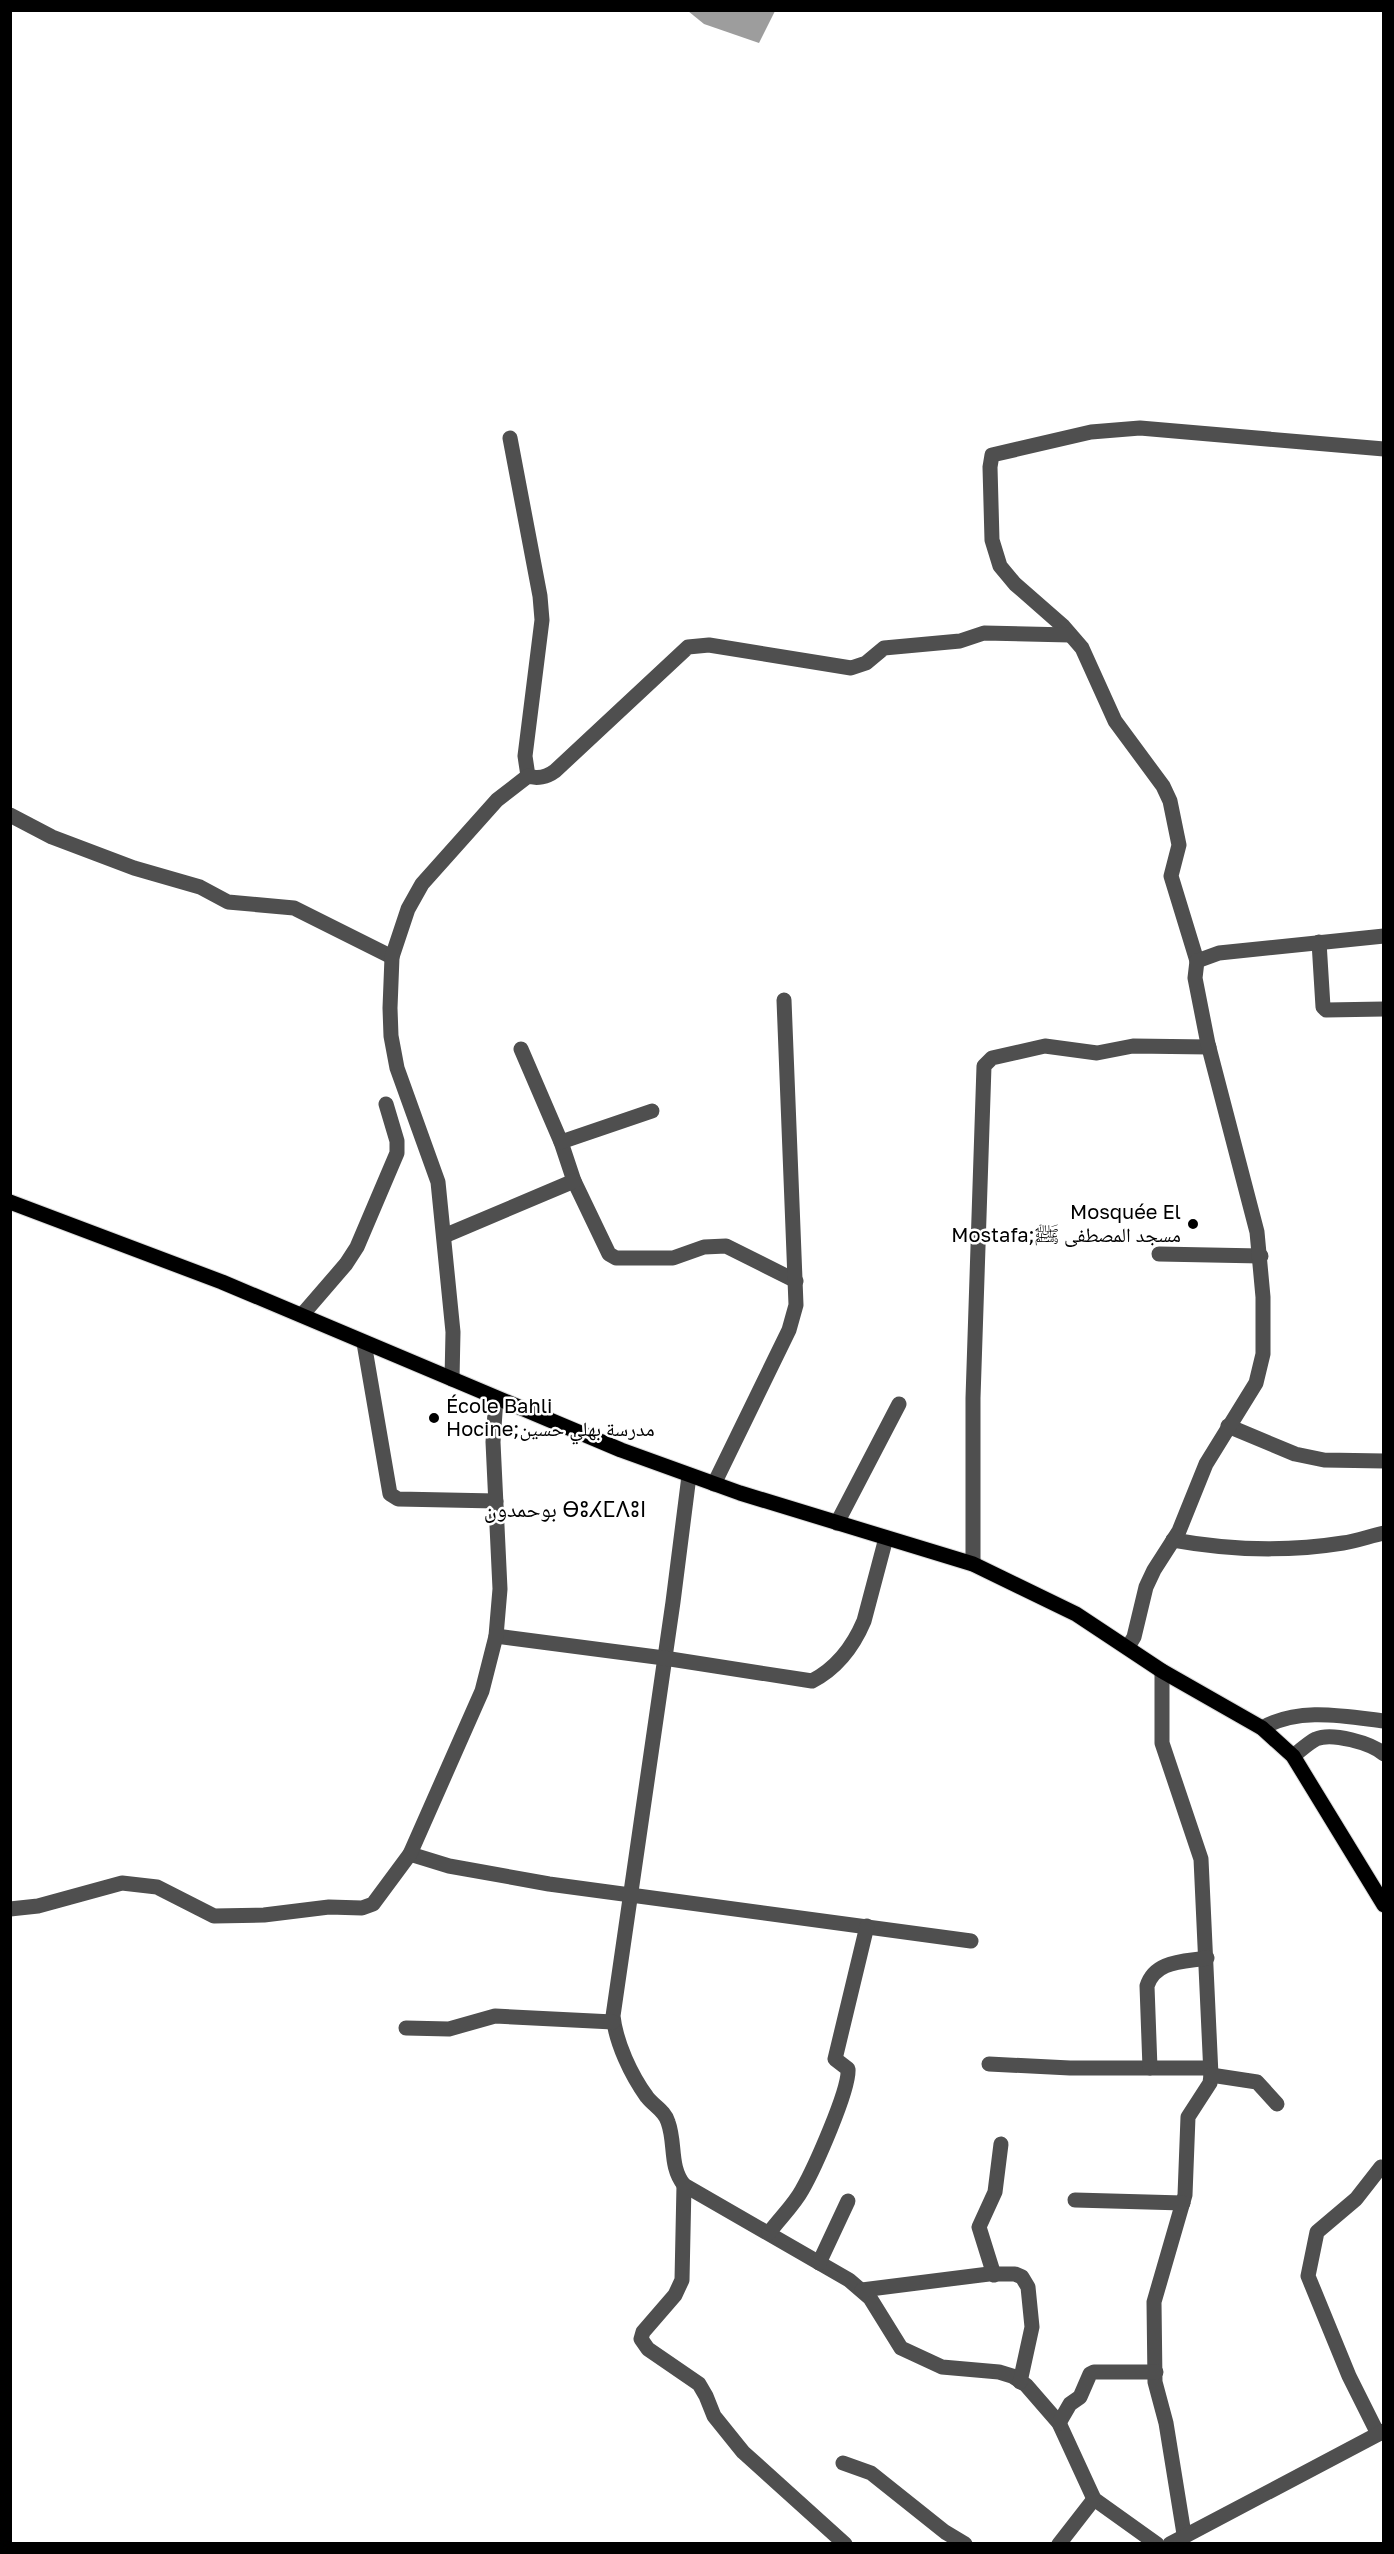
<svg xmlns="http://www.w3.org/2000/svg" width="1394" height="2554" viewBox="0 0 1394 2554" font-family="'Golos Text','Noto Naskh Arabic','Noto Sans Tifinagh',sans-serif">
	<style>
		.water { fill: #9d9d9d }
		.lines { fill: none; stroke-linecap: round; stroke-linejoin: round }
		.major-casing { stroke: #dbdbdb; stroke-width: 17 }
		.minor { stroke: #4f4f4f; stroke-width: 15 }
		.major { stroke: #000; stroke-width: 15 }
		.poi-dot { fill: #000; stroke: #fff; stroke-width: 2 }
		.labels { text-anchor: middle; stroke-width: 5; stroke-linejoin: round; paint-order: stroke }
		.poi-label { font-size: 20px; fill: #000; stroke: #fff; text-anchor: end }
		.quarter-label { font-size: 22px; fill: #000; stroke: #fff }
	</style>
	<rect width="100%" height="100%" fill="#fff"/>
	<polygon class="water" points="688,11 775,11 759,43 704,24"/>
	<g class="lines">
		<g class="major-casing">
			<polyline id="major" points="10,1202 222,1282 621,1450 740,1493 973,1564 1076,1614 1162,1671 1262,1728 1293,1756 1384,1905"/>
		</g>
		<g class="minor">
			<polyline points="510,438 540,596 542,620 525,756 528,776"/>
			<polyline points="10,815 52,837 134,868 200,887 228,902 294,908 392,957"/>
			<polyline points="1319,942 1323,1007 1326,1010 1384,1009"/>
			<polyline points="1197,961 1171,876 1179,845 1170,801 1163,786 1115,721 1082,648 1063,626 1015,584 1000,566 992,540 990,467 992,455 1091,432 1140,428 1384,449"/>
			<polyline points="521,1049 561,1142 574,1181 609,1254 616,1258 673,1258 704,1247 726,1246 796,1281"/>
			<polyline points="561,1142 652,1111"/>
			<polyline points="444,1236 574,1181"/>
			<polyline points="1159,1254 1261,1256"/>
			<polyline points="302,1315 346,1264 357,1247 397,1153 397,1141 386,1104"/>
			<polyline points="364,1343 390,1494 398,1499 496,1501"/>
			<path d="M452,1379L453,1332L438,1182L397,1068L391,1036L390,1008L392,957L408,909L422,884L497,800L528,776C537,779 547,777 555,771L688,647L709,645L851,668L866,663L884,648L960,641L984,633L1070,635"/>
			<polyline points="1228,1426 1295,1454 1324,1460 1384,1461"/>
			<path d="M689,1476L673,1602L613,2016C616,2043 631,2075 647,2097C654,2106 665,2111 668,2122C676,2144 669,2166 684,2185L849,2280L870,2298L901,2348L942,2367L999,2372L1012,2376L1026,2385L1059,2423L1094,2499L1157,2544"/>
			<polyline points="714,1484 789,1330 796,1305 784,1000"/>
			<polyline points="837,1523 899,1404"/>
			<path d="M1173,1540C1228,1550 1287,1552 1343,1543C1357,1541 1370,1536 1384,1533"/>
			<polyline points="973,1564 973,1398 984,1066 992,1058 1045,1046 1097,1053 1133,1046 1209,1047"/>
			<path d="M496,1636L664,1658L812,1681C837,1668 853,1647 864,1621L886,1538"/>
			<polyline points="1128,1647 1134,1637 1146,1587 1154,1570 1179,1531 1206,1464 1256,1383 1263,1354 1263,1297 1257,1232 1208,1044 1195,978 1197,961 1219,953 1384,936"/>
			<polyline points="1162,1671 1162,1743 1201,1859 1211,2075 1210,2083 1188,2117 1185,2195 1154,2302 1155,2382 1166,2423 1184,2534"/>
			<path d="M1262,1728C1299,1707 1343,1716 1384,1721"/>
			<path d="M1293,1756C1300,1751 1308,1743 1316,1739C1332,1732 1371,1743 1384,1754"/>
			<polyline points="410,1854 449,1866 549,1884 971,1941"/>
			<polyline points="10,1909 38,1906 122,1883 157,1887 214,1916 264,1915 329,1907 362,1908 373,1904 410,1854 482,1691 496,1636 500,1589 493,1442 496,1398"/>
			<polyline points="406,2028 449,2029 495,2016 613,2022"/>
			<polyline points="989,2064 1070,2068 1210,2068"/>
			<path d="M1150,2068L1147,1986C1155,1960 1184,1962 1207,1958"/>
			<polyline points="1211,2075 1257,2082 1277,2104"/>
			<polyline points="684,2185 682,2280 675,2295 643,2332 641,2339 648,2349 699,2384 706,2396 714,2416 743,2452 845,2544"/>
			<polyline points="1075,2200 1183,2203"/>
			<path d="M769,2233C779,2219 794,2205 802,2190C814,2169 850,2089 848,2069L835,2059L867,1926"/>
			<polyline points="819,2263 848,2201"/>
			<polyline points="994,2275 979,2227 995,2192 1001,2144"/>
			<polyline points="862,2290 989,2274 1015,2274 1022,2277 1028,2287 1032,2327 1020,2382"/>
			<polyline points="1059,2423 1070,2404 1080,2397 1090,2374 1094,2372 1156,2372"/>
			<polyline points="1378,2434 1349,2376 1308,2276 1317,2232 1356,2199 1381,2167"/>
			<polyline points="843,2463 871,2473 945,2532 965,2544"/>
			<polyline points="1059,2544 1094,2499"/>
			<polyline points="1170,2544 1384,2431"/>
		</g>
		<use href="#major" class="major"/>
	</g>
	<g class="poi-dot">
		<circle cx="1193" cy="1224" r="6"/>
		<circle cx="434" cy="1418" r="6"/>
	</g>
	<g class="labels">
		<g class="poi-label">
			<text x="1181" y="1219">Mosquée El<tspan x="1181" dy="23">Mostafa;مسجد المصطفى ﷺ</tspan></text>
			<text x="446" y="1413" text-anchor="start">École Bahli<tspan x="446" dy="23">Hocine;مدرسة بهلي حسين</tspan></text>
		</g>
		<g class="quarter-label">
			<text x="565" y="1517">بوحمدون ⴱⵓⵃⵎⴷⵓⵏ</text>
		</g>
	</g>
	<rect width="1394" height="2554" fill="none" stroke="#000000" stroke-width="24"/>
</svg>
